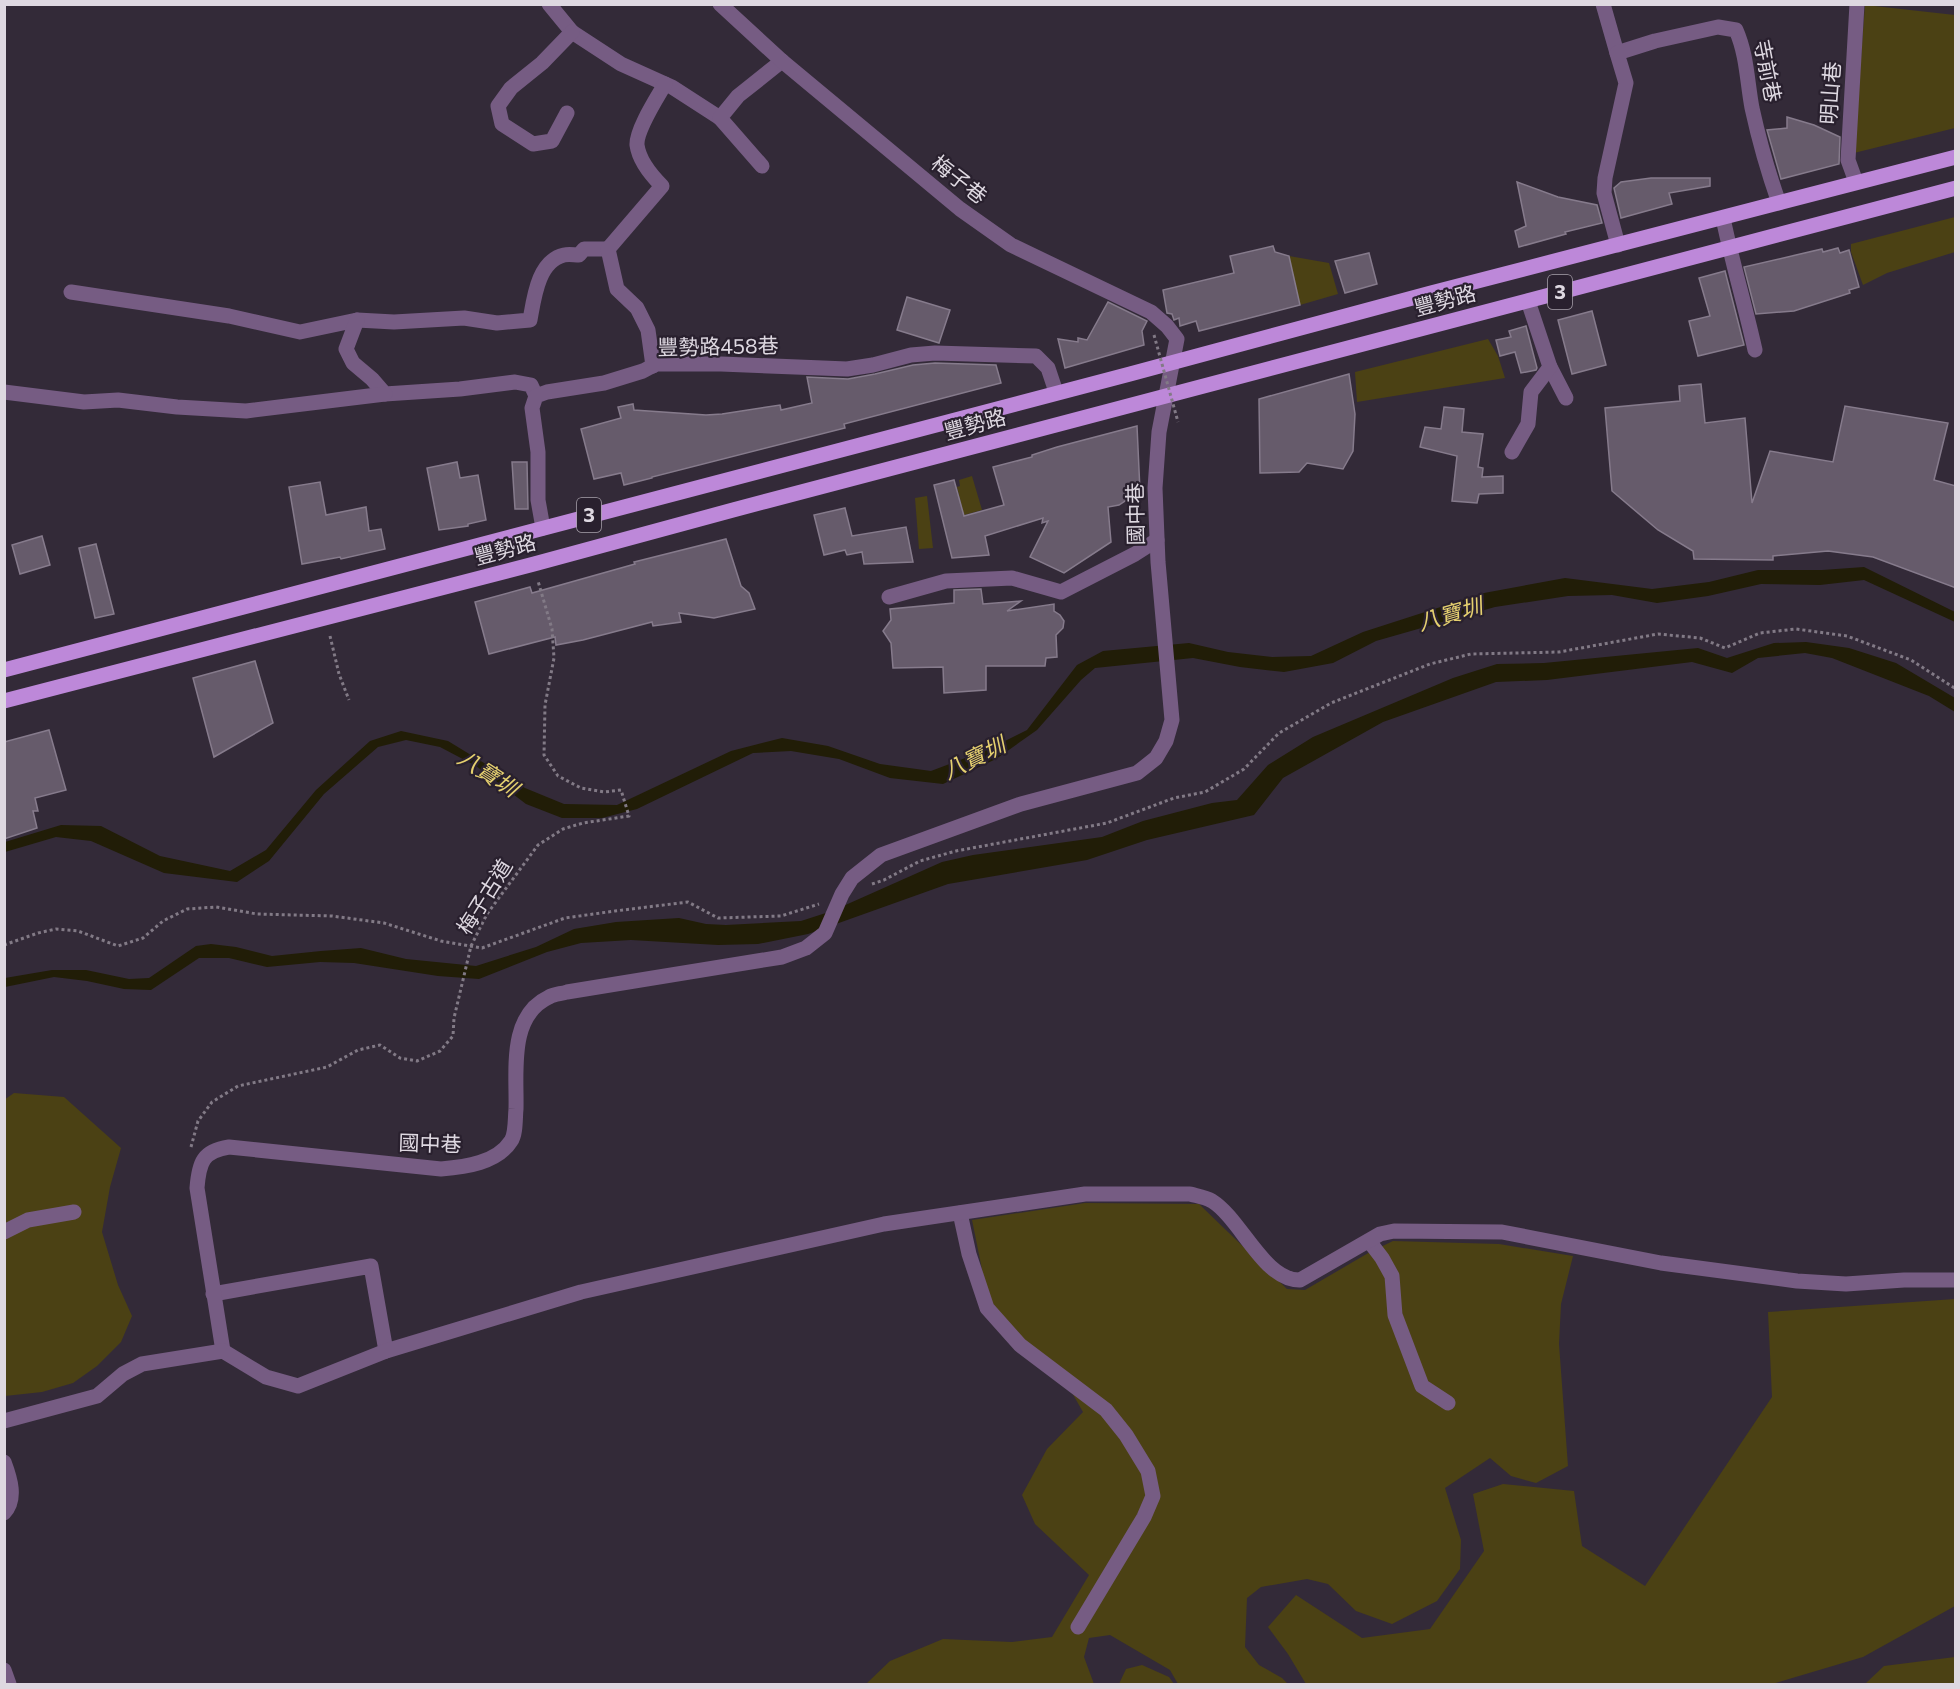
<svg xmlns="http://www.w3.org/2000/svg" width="1960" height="1689" viewBox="0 0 1960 1689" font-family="Commissioner,'Noto Sans TC',sans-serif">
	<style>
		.green { fill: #4b4114 }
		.water { fill: #211d07 }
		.building { fill: #665b6b; stroke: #867b8c; stroke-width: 1.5 }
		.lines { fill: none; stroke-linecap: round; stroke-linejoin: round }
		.path { stroke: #827a86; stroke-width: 3; stroke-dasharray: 3 3; stroke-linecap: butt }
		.minor { stroke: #765c83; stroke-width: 15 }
		.major { stroke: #bd88d9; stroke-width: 15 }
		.path-bridge { stroke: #827a86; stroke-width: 3; stroke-dasharray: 3 3; stroke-linecap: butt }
		.labels { text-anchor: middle; stroke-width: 4.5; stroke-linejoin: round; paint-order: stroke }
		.shield { fill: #29202e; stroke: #a8a1ab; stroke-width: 1.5 }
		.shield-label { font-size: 20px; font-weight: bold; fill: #ded8e1 }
		.street-label { font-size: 21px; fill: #ded8e1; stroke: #29202e }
		.water-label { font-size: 22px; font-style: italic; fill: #e5d06f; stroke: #29202e }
	</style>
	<rect width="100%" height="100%" fill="#332a38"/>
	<g class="green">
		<polygon points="1865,5 1955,15 1955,128 1854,153"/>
		<polygon points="1955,217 1955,252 1887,273 1863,285 1851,252 1851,244"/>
		<polygon points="1289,256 1329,263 1338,294 1300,305"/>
		<polygon points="1488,339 1498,356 1505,378 1357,402 1355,372"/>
		<polygon points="972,476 982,510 964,515 957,487 960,486 959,480"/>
		<polygon points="927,496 933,548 919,549 915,498"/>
		<polygon points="14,1093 64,1097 121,1148 110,1187 102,1232 118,1285 132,1316 121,1342 97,1366 73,1383 42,1392 5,1396 4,1100"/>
		<polygon points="1085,1203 1199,1204 1287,1289 1305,1290 1370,1252 1393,1241 1499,1244 1573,1256 1561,1304 1559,1344 1568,1466 1536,1483 1511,1476 1490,1458 1445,1488 1461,1540 1460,1569 1437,1601 1392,1624 1356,1611 1328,1584 1307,1579 1261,1587 1247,1598 1245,1647 1259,1665 1282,1678 1288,1684 1178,1684 1170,1670 1110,1635 1089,1638 1084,1657 1094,1684 866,1684 890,1661 943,1639 1012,1642 1052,1637 1089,1575 1035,1524 1022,1495 1047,1449 1083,1412 1071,1391 1022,1355 987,1294 972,1220"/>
		<polygon points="1955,1299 1955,1606 1863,1657 1772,1684 1306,1684 1288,1654 1268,1627 1296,1595 1362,1638 1430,1629 1484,1551 1473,1494 1503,1484 1574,1491 1582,1546 1645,1586 1772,1397 1768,1312"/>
		<polygon points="1955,1657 1955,1684 1865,1684 1884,1666"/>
		<polygon points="1142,1665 1169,1677 1174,1684 1119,1684 1126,1669"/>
	</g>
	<g class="water">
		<polygon points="1864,567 1955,612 1955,622 1864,580 1820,585 1761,584 1708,596 1657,603 1612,595 1568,596 1495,607 1376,641 1333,663 1284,672 1240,667 1193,658 1095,668 1081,680 1037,730 996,759 943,784 890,778 839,759 791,751 753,753 637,809 602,818 562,818 526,804 476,766 440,747 406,740 378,747 324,794 269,861 237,882 164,873 91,841 56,837 5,852 5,842 61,825 101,826 160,856 230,871 266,850 316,790 370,741 401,731 448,741 525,788 564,804 617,805 731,751 782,738 828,746 880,764 931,771 989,749 1027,730 1077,665 1103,651 1189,643 1228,652 1272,657 1311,656 1363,632 1484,593 1565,578 1652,589 1709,582 1758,570 1822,570"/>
		<polygon points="1806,642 1849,648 1896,663 1955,698 1955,712 1929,696 1832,658 1805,653 1758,658 1732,673 1692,662 1547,680 1496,682 1383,722 1283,778 1254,815 1147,840 1087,860 948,884 808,934 758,944 718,945 631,940 581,943 547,952 479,979 438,976 354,963 320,962 267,967 229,958 199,958 151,990 124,989 87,981 54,977 5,987 5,978 52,970 86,970 129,979 149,978 196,946 211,944 236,947 272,956 321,951 361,948 406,959 476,966 536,947 574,929 616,922 679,918 706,924 726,925 801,921 832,911 942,862 973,855 1102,837 1143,821 1212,803 1237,800 1268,765 1313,737 1453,678 1497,664 1544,663 1698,648 1727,658 1774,643"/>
	</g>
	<g class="building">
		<polygon points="1787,117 1814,125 1840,137 1839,164 1781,179 1767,130 1787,128"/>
		<polygon points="1651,178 1710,178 1710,186 1669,193 1672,204 1621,218 1614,188 1621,182"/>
		<polygon points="1517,182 1558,197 1597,205 1602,223 1565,232 1566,234 1519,247 1515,231 1526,226"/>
		<polygon points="1273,246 1275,252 1289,256 1300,305 1199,331 1196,321 1180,326 1179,318 1174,320 1172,314 1167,313 1163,290 1234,273 1230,256"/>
		<polygon points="1838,248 1840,253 1849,250 1859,287 1849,290 1850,293 1794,311 1756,314 1744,267 1822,249 1823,252"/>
		<polygon points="1369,253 1377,284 1345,293 1335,261"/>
		<polygon points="1725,271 1744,345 1698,356 1689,321 1710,316 1699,278"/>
		<polygon points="907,297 950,310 939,343 897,330"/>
		<polygon points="1108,302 1147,321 1142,331 1144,345 1065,368 1058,339 1078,342 1078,338 1087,340"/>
		<polygon points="1592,311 1606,365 1572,374 1558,320"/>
		<polygon points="1526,326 1537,368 1536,370 1521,373 1515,352 1500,356 1496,340 1511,337 1509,331"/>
		<polygon points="935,363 996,365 1001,383 844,424 845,428 652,477 652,478 624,485 621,473 594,479 581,429 621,418 618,407 633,404 634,410 706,415 722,414 780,405 781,410 812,403 807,377 848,379 875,374 913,365"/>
		<polygon points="1349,374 1355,414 1353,451 1343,469 1307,463 1299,472 1260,473 1259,399"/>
		<polygon points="1701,384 1705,423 1745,418 1752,503 1770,451 1833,462 1845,406 1948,423 1934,480 1956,486 1956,588 1873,557 1828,551 1773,556 1773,560 1694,559 1693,551 1658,530 1612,491 1605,408 1680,401 1679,386"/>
		<polygon points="1444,407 1464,409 1462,432 1483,434 1478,467 1483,468 1482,477 1503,476 1503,493 1479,494 1477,503 1452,501 1457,456 1420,447 1425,427 1441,429"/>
		<polygon points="1137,426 1140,491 1119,505 1108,507 1111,542 1064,573 1030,557 1048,521 1042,523 1043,518 985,536 989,555 952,558 934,485 954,480 964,516 1004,505 993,467 1032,457 1032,455 1057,447"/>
		<polygon points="457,462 460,478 478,475 486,520 468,524 468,526 439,530 427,468"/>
		<polygon points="512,462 527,462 528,509 515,509"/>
		<polygon points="320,482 326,515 366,507 369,531 381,529 385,549 341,559 340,557 302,564 289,487"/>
		<polygon points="845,508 852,536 906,527 913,562 864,564 862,552 847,555 845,550 824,555 814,515"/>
		<polygon points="42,536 50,565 20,574 12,545"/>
		<polygon points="726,539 741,586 749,593 755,609 714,618 679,613 681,622 653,626 652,622 583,640 556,645 555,637 489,654 475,602 530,587 532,593 635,564 634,562"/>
		<polygon points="96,544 114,614 95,618 79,548"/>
		<polygon points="981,589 983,604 1021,601 1007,611 1054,604 1054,611 1060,615 1064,621 1063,628 1056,635 1057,657 1046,658 1045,666 986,666 986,690 944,693 943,667 893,668 891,643 883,631 891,620 890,609 954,603 954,590"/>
		<polygon points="255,661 273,723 214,757 193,678"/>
		<polygon points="49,730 66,790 35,798 38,811 33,811 37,828 4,839 4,742"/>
	</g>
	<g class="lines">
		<g class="path">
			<polyline points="330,636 339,674 349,700"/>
			<polyline points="872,884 884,880 920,861 956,851 1107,823 1174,798 1205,792 1244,769 1279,733 1331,703 1430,664 1471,654 1559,652 1658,634 1700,638 1725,648 1760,633 1796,629 1847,636 1911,660 1956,689"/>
			<polyline points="4,945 38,933 56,929 78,931 118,946 143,938 163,921 187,909 216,907 257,914 332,916 384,923 441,941 482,948 565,918 615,911 688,902 718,918 781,916 819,904"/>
			<polyline points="191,1147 198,1121 212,1102 238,1086 327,1067 358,1050 380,1045 400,1058 417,1061 440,1051 453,1036 454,1018 471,946 487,914 538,845 563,829 583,823 629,816 621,790 604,792 581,788 558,776 544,755 545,705 554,658 552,629 538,581"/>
		</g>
		<g class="minor">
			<polyline points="549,4 572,32 621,64 672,87 720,118"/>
			<polyline points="1603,4 1617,53"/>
			<polyline points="567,113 552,141 533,144 502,124 498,106 511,88 542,63 572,32"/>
			<polyline points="762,166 720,118 738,96 782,61"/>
			<polyline points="1856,182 1848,160 1857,4"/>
			<path d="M1723,218C1732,262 1745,305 1755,350"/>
			<path d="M1618,245L1604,193L1605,178L1626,83L1617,53L1655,41L1718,27L1736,30C1747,55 1747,81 1752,108C1759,140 1768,172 1779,203"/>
			<path d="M71,292L229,316L300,332L357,320L394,322L464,318L497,323L530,320C534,298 538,261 564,255C569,254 574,255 579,255L584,249H608"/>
			<polyline points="357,320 346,349 353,363 372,379 385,394 460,389 515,382 531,385 536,396"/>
			<path d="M653,366L648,330L637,308L617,289L608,249L662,186C652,176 639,160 637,145C636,130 657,98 665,84"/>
			<polyline points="1550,367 1566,398"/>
			<polyline points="4,392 84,402 118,400 177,407 246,411 385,394"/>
			<polyline points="1512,452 1528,424 1531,392 1550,367 1528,301"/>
			<polyline points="543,528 538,500 538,452 532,408 536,396 547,392 604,383 643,371 656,364 721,364 847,369 873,365 911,355 935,353 1036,356 1048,368 1056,392"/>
			<polyline points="889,597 946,581 1012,578 1061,592 1135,554 1157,540"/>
			<polyline points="960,1213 969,1254 987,1308 1020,1345 1106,1410 1126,1435 1148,1471 1153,1496 1144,1517 1078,1627"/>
			<polyline points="4,1232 28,1220 74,1212"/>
			<polyline points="1369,1241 1382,1258 1392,1276 1395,1315 1422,1386 1448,1403"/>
			<polyline points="213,1294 371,1266 386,1351"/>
			<path d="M223,1351L197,1188C199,1162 203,1151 229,1147L441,1169C465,1167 497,1163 511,1141C516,1134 515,1118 516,1109C517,1072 508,1016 549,997C554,994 561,994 567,992L782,957L806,948L825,933L842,894L852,878L881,855L1021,804L1137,773L1156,758L1166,741L1172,720L1158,562L1155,488L1159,432L1177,339L1167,326L1151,312L1011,245L960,209L782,61L720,4"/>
			<path d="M4,1421L97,1396L123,1374L142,1364L223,1351L266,1377L298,1386L386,1351L581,1292L884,1224L1085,1194H1190C1197,1196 1205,1197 1212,1201C1241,1219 1264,1281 1300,1280L1380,1234L1394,1231L1502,1232L1661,1263L1797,1281L1846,1284L1904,1280H1956"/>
			<path d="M4,1462C10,1478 17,1499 4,1513"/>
			<polyline points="4,1670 9,1684"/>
		</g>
		<g class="major">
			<polyline points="4,670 1130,374 1431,293 1956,157"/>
			<polyline points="4,701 534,564 733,510 1956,188"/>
		</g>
		<polyline class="path-bridge" points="1154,335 1178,422"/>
	</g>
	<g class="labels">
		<g class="shield">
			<rect x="1548" y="275" width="24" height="34" rx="4.5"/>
			<rect x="577" y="498" width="24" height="34" rx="4.5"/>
		</g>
		<g class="shield-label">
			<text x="1560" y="299">3</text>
			<text x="589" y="522">3</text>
		</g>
		<g class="street-label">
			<text transform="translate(1767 71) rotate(79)" y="7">寺前巷</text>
			<text transform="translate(1831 93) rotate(-86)" y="7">明山巷</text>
			<text transform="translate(959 180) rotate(38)" y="7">梅子巷</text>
			<text transform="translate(1445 301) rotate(-15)" y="7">豐勢路</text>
			<text transform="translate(718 347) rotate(-1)" y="7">豐勢路458巷</text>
			<text transform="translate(975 425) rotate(-15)" y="7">豐勢路</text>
			<text transform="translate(1136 514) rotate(-91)" y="7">國中巷</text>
			<text transform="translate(505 550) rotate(-15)" y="7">豐勢路</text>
			<text transform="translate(485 897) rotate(-58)" y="7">梅子古道</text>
			<text transform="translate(430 1144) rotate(2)" y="7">國中巷</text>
		</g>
		<g class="water-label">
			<text transform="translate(1450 614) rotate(-16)" y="8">八寶圳</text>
			<text transform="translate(974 758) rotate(-26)" y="8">八寶圳</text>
			<text transform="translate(488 773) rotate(33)" y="8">八寶圳</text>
		</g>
	</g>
	<rect width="1960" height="1689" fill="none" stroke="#ded8e1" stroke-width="12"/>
</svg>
